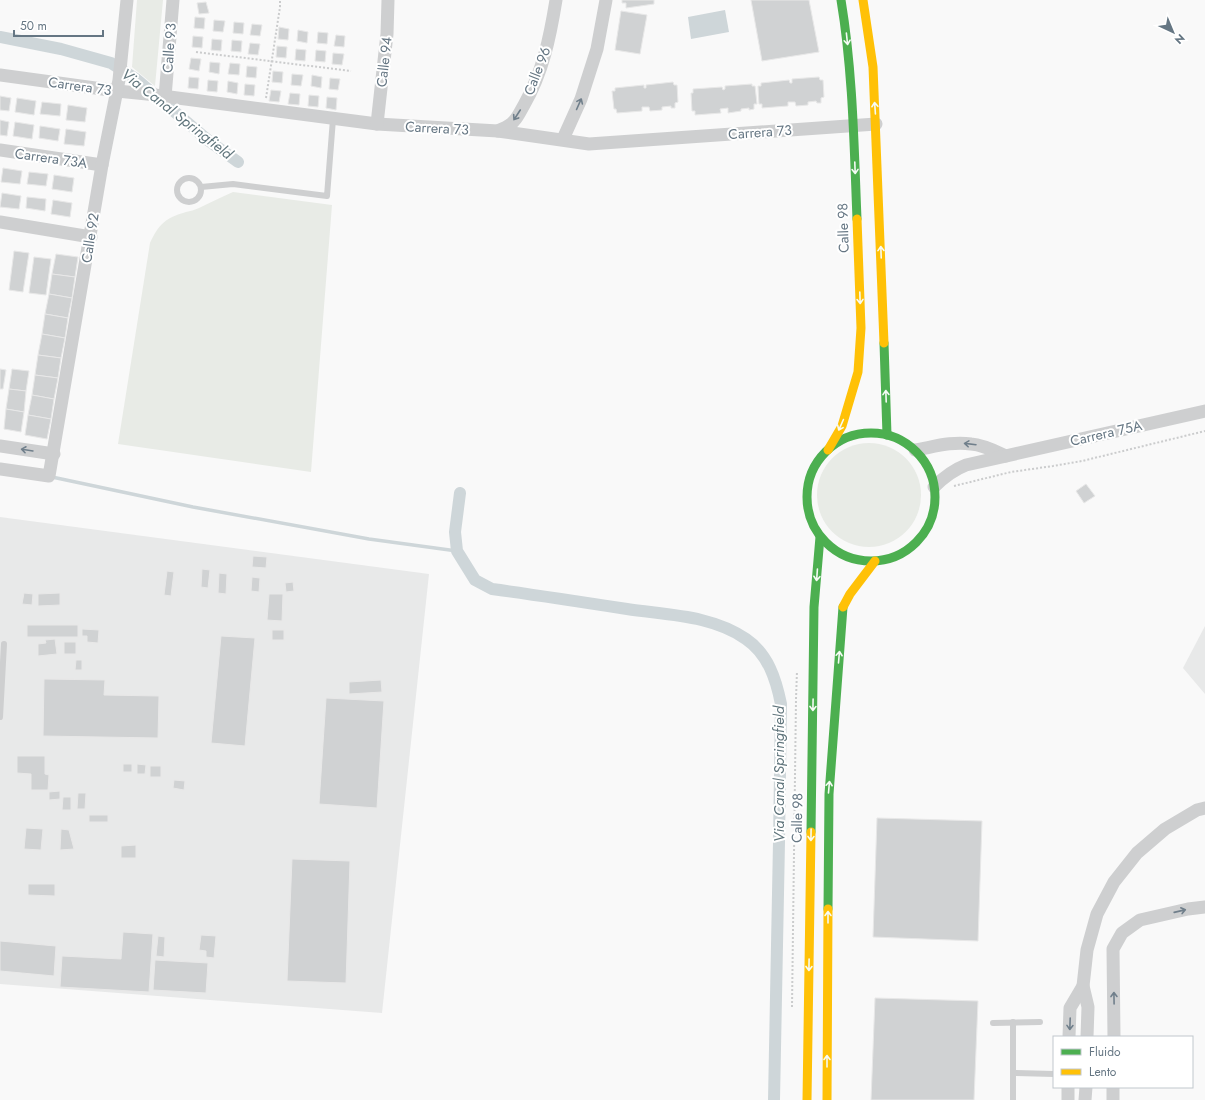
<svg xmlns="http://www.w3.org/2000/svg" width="1205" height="1100" viewBox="0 0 1205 1100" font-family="Jost,sans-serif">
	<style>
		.built { fill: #e8e9e9 }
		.green { fill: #e8ebe6 }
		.water { fill: #ced6d9 }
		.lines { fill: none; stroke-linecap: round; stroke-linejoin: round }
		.stream { stroke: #ced6d9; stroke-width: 3.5 }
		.canal { stroke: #ced6d9; stroke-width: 12 }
		.building { fill: #d0d2d3; stroke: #e8e8e8 }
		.path { stroke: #cbcccd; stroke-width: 2; stroke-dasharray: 2 2; stroke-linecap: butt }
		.lane { stroke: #cecfd0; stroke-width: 6 }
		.street { stroke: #cecfd0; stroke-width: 13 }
		.fast { stroke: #4caf50; stroke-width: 9 }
		.slow { stroke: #ffc107; stroke-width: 9 }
		.oneway { stroke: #f6fbf6 }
		.oneway2 { stroke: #707f8b }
		.labels { text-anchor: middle; stroke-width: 4; stroke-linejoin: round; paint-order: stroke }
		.street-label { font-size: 14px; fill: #657683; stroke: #fff }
		.water-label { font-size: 15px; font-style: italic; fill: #60757c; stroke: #fff }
	</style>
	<rect width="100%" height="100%" fill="#f9f9f9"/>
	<g class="built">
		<polygon points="0,517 429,574 382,1013 0,984"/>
		<polygon points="1205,626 1205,694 1183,668"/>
	</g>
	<g class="green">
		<polygon points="137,0 163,0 155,86 132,67"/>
		<path d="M233,192L332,205L311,472L118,444L150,243C159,224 165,218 186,212C190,211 195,210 199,208C210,203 221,197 233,192Z"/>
		<circle cx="869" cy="495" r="52"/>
	</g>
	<polygon class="water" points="725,10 729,32 691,39 688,17"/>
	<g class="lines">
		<polyline class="stream" points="52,477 193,507 369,539 457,551"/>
		<g class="canal">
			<polyline points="0,37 61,49 111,63 136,79 209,141 238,162"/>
			<path d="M460,493L455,532L457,551L475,580L492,589C537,595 582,602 627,609C666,615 712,615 746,639C768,654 776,679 781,704L779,842L774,1100"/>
		</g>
	</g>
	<g class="building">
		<polygon points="622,0 654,0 654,4 626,8 626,3 622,3"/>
		<polygon points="751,0 809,0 819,52 762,61"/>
		<polygon points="206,2 209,13 199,14 197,3"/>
		<polygon points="621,11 647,15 640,54 615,50"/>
		<polygon points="195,17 205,18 204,29 194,28"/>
		<polygon points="214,20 225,21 223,32 213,31"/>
		<polygon points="234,22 244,23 243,34 233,33"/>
		<polygon points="252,24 262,25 260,36 250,35"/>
		<polygon points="279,27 289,29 288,40 278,39"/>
		<polygon points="298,30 308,32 307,43 297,41"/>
		<polygon points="318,32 328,33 327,44 317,43"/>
		<polygon points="336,35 345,36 344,47 334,46"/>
		<polygon points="193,36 203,37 202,48 192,47"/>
		<polygon points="212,39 222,40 221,51 211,50"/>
		<polygon points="232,40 242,41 241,52 231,51"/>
		<polygon points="250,43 260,44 258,55 248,54"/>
		<polygon points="277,46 287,47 286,58 276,57"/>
		<polygon points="296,49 306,50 305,61 295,60"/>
		<polygon points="316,50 326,51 325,62 315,61"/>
		<polygon points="333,53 344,54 342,65 332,64"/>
		<polygon points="191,58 201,59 199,71 189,69"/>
		<polygon points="210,62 220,63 219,74 209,72"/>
		<polygon points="230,63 240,64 239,75 228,74"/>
		<polygon points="247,66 257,67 256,78 246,77"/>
		<polygon points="273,71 283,72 282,83 272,82"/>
		<polygon points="292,74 303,75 301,86 291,85"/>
		<polygon points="312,75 322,77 321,88 311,86"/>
		<polygon points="189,77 199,78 198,89 188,88"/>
		<polygon points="819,77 820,80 823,80 824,97 821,98 821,103 817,103 816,101 808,102 808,105 796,106 795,102 788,102 788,106 762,108 762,104 759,104 758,86 761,86 761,83 789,80 790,83 792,83 792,79"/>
		<polygon points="330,78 340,79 338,90 329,89"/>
		<polygon points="208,80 218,81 217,92 207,91"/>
		<polygon points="228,81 238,83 237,94 227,92"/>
		<polygon points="673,82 674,85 677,85 678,102 675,103 675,108 671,108 671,106 662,107 662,110 650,111 649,107 642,107 642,111 617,113 616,109 614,109 612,91 615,91 615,88 644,85 644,88 646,88 646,85"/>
		<polygon points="245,84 255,85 254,96 244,95"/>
		<polygon points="752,84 752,86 755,86 757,104 754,104 754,109 749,110 749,108 741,109 741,111 728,113 728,108 720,109 721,113 695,115 695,111 692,111 691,93 693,93 693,89 722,87 723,90 725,89 725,86"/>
		<polygon points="271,90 281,91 279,102 269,101"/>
		<polygon points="290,93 300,94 299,105 288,104"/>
		<polygon points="309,95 319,96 318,107 308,106"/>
		<polygon points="0,96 11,98 9,111 0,110"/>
		<polygon points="327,97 337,98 336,110 326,108"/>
		<polygon points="17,98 36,101 34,115 15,112"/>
		<polygon points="42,102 61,104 60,116 40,114"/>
		<polygon points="68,105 87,108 85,122 66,120"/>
		<polygon points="0,120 9,122 7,136 0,135"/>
		<polygon points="15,122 34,125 32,139 13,136"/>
		<polygon points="40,126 60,129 58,141 39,138"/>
		<polygon points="66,129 86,132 84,146 64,144"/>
		<polygon points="3,168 22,171 20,184 1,182"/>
		<polygon points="29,172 48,174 46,186 27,184"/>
		<polygon points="54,175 74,178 72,192 52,189"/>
		<polygon points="2,193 21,196 19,209 0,207"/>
		<polygon points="27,197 46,199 45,211 26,208"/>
		<polygon points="53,200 72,203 70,217 51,214"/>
		<polygon points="14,251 29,253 23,292 9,290"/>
		<polygon points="56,254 78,257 75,277 52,274"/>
		<polygon points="34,257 51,259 46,295 29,293"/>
		<polygon points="52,274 75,277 72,298 49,294"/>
		<polygon points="49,294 72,298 68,318 45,314"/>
		<polygon points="45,314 68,318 65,338 42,334"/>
		<polygon points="42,334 65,338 61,358 38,355"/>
		<polygon points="38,355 61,358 58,378 35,375"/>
		<polygon points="0,369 6,370 3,389 0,389"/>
		<polygon points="12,369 29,371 26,391 9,389"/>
		<polygon points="35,375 58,378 54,399 32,395"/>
		<polygon points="9,389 26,391 24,412 6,409"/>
		<polygon points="32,395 54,399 51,419 28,415"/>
		<polygon points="6,409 24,412 21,432 4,429"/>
		<polygon points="28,415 51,419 47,439 25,435"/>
		<polygon points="1086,484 1095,496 1084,503 1076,491"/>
		<polygon points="253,556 267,557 266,568 252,567"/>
		<polygon points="202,569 210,570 208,588 201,587"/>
		<polygon points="167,571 174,572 171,596 164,595"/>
		<polygon points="219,573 227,574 226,594 218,593"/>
		<polygon points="252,577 260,578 259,592 251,591"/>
		<polygon points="293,582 294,591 286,592 285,583"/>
		<polygon points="24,593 33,594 32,605 22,604"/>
		<polygon points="60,593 60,605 38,606 38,594"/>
		<polygon points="269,594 283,594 282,621 267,620"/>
		<rect x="27" y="625" width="51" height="12"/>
		<polygon points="82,629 99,630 98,643 87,642 87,636 82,636"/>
		<rect x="272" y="630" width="12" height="10"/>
		<polygon points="221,636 255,638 245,746 211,743"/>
		<polygon points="55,639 57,654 38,656 38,644 46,643 45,640"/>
		<rect x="64" y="642" width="12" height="12"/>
		<polygon points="76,660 82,660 82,670 75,670"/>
		<polygon points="44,679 105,680 104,695 159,696 158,738 43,736"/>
		<polygon points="381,680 382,692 349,694 349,682"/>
		<polygon points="326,698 384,701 377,808 319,804"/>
		<polygon points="17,756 45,756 45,774 49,775 48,790 31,790 31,774 17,773"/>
		<rect x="123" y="764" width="9" height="8"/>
		<polygon points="137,764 146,765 145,774 137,774"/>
		<rect x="150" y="766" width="11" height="11"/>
		<polygon points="174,780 185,781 184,790 173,788"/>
		<polygon points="60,791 60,799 49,800 49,792"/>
		<polygon points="78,793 86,793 85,809 77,809"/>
		<polygon points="63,797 71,797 71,810 62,810"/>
		<rect x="89" y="815" width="19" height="7"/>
		<polygon points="877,818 982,821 978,941 873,937"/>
		<polygon points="26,828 43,829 41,850 24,849"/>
		<polygon points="61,829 69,830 74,849 60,850"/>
		<polygon points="136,845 136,858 121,858 121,846"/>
		<polygon points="292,859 350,861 346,983 287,981"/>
		<polygon points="28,884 55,884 55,896 28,895"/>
		<polygon points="123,932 153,934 149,992 60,987 62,956 121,959"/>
		<polygon points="201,935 216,936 214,958 206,957 206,951 199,950"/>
		<polygon points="158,936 165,937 164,957 156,956"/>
		<polygon points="0,941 56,946 54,976 0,971"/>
		<polygon points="155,960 208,963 206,993 153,990"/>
		<polygon points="875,998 978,1001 974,1100 871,1100"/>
	</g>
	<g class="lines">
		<g class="path">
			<polyline points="196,52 351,71"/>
			<polyline points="266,98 280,7 280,0"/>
			<polyline points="954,486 1011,472 1053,466 1082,461 1205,431"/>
			<polyline points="792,1007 796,699 797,671"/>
		</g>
		<g class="lane">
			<circle cx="189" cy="190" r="12"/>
			<polyline points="201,187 233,184 327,196 333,119"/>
			<polyline points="0,717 4,644"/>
			<polyline points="993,1023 1040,1022"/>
			<polyline points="1013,1073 1054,1074"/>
			<polyline points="1013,1100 1013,1022"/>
		</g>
		<g class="street">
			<polyline points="0,75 117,91 147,94 377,124 498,131 589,144 876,124"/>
			<polyline points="165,97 173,0"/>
			<polyline points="377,124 387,34 388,0"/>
			<path d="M498,131C504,128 510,126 514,121C518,117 521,110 524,105C543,72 550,37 556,0"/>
			<polyline points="563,139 581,99 597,49 606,0"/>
			<polyline points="0,150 102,165"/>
			<polyline points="0,222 91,237"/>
			<polyline points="0,446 54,454"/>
			<path d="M915,450C933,447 952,441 971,444C984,445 995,451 1006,456"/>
			<polyline points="0,469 49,476 102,165 119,80 127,0"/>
			<path d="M934,487C944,477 953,470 966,465L1205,411"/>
			<polyline points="1069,1037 1070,1008 1083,986"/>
			<polyline points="1087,1037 1088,1007 1083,986 1087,950 1097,914 1114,882 1137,853 1165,829 1197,810 1205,808"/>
			<polyline points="1114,1037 1113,949 1122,933 1140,920 1188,909 1205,907"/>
			<polyline points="1068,1087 1068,1100"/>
			<polyline points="1085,1100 1086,1087"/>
			<polyline points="1113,1100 1113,1087"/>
		</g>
		<g class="fast">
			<path d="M841,0C853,72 854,146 857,219"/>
			<polyline points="884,343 887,435"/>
			<circle cx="871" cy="497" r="64"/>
			<polyline points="811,832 814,607 820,537"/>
			<polyline points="828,909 829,794 843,607"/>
		</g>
		<g class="slow">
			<polyline points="863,0 873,67 884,343"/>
			<polyline points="828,450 842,426 858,372 861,328 857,219"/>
			<polyline points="843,607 850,594 875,561"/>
			<polyline points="807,1100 811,832"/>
			<polyline points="827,1100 828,909"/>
		</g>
	</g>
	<defs><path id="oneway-shaft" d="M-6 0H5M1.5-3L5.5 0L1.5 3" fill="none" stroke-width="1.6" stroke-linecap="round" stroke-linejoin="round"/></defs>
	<g class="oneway">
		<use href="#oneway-shaft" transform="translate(847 39) rotate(84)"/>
		<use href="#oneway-shaft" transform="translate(875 108) rotate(-94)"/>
		<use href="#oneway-shaft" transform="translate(855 168) rotate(88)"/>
		<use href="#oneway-shaft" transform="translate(881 252) rotate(-92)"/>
		<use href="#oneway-shaft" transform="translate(860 298) rotate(88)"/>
		<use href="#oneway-shaft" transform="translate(886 396) rotate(-92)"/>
		<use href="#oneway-shaft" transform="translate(841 425) rotate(114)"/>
		<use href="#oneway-shaft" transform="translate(817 575) rotate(94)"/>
		<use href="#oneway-shaft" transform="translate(839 657) rotate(-85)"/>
		<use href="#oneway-shaft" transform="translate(813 705) rotate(91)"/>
		<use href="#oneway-shaft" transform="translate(829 787) rotate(-85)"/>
		<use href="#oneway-shaft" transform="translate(811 835) rotate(91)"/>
		<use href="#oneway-shaft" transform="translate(828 917) rotate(-90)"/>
		<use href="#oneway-shaft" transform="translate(809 965) rotate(91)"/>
		<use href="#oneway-shaft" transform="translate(827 1061) rotate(-90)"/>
	</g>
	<g class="oneway2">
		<use href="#oneway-shaft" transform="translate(579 104) rotate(-66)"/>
		<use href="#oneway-shaft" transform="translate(517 115) rotate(123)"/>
		<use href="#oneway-shaft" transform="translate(970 444) rotate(-173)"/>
		<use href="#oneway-shaft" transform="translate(27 450) rotate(-171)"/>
		<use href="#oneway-shaft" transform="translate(1180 911) rotate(-13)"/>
		<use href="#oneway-shaft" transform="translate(1114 998) rotate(-91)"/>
		<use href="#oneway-shaft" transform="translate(1070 1024) rotate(92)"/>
	</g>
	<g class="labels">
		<g class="street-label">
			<text transform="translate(169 48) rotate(-86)" y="5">Calle 93</text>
			<text transform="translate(384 62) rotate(-84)" y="5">Calle 94</text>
			<text transform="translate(537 71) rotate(-69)" y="5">Calle 96</text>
			<text transform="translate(80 86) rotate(8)" y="5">Carrera 73</text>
			<text transform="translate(437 128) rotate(3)" y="5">Carrera 73</text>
			<text transform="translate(760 132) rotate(-4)" y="5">Carrera 73</text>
			<text transform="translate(51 158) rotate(8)" y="5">Carrera 73A</text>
			<text transform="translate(843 228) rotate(-92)" y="5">Calle 98</text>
			<text transform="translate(90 238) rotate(-81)" y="5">Calle 92</text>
			<text transform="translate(1106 433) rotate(-13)" y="5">Carrera 75A</text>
			<text transform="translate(797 818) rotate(-89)" y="5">Calle 98</text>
		</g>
		<g class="water-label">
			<text transform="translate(177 114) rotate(38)" y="5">Via Canal Springfield</text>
			<text transform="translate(779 774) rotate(-90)" y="5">Via Canal Springfield</text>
		</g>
	</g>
	<rect x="1053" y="1036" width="140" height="52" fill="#ffffff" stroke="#c1c8cd"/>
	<rect x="1061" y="1049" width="20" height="6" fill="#4caf50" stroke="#c1c8cd"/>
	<text x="1089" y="1056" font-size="12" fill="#657683">Fluido</text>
	<rect x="1061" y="1069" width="20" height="6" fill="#ffc107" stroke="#c1c8cd"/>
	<text x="1089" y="1076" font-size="12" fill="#657683">Lento</text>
	<g transform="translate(1173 32) rotate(136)" stroke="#ffffff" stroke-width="3" paint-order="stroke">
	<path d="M0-3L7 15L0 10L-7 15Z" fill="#657683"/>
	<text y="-6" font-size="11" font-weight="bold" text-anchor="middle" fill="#657683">N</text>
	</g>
	<path d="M14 30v6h89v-6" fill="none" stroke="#657683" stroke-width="2"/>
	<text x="20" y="30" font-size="12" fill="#657683" stroke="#ffffff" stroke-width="3" paint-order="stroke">50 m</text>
</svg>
